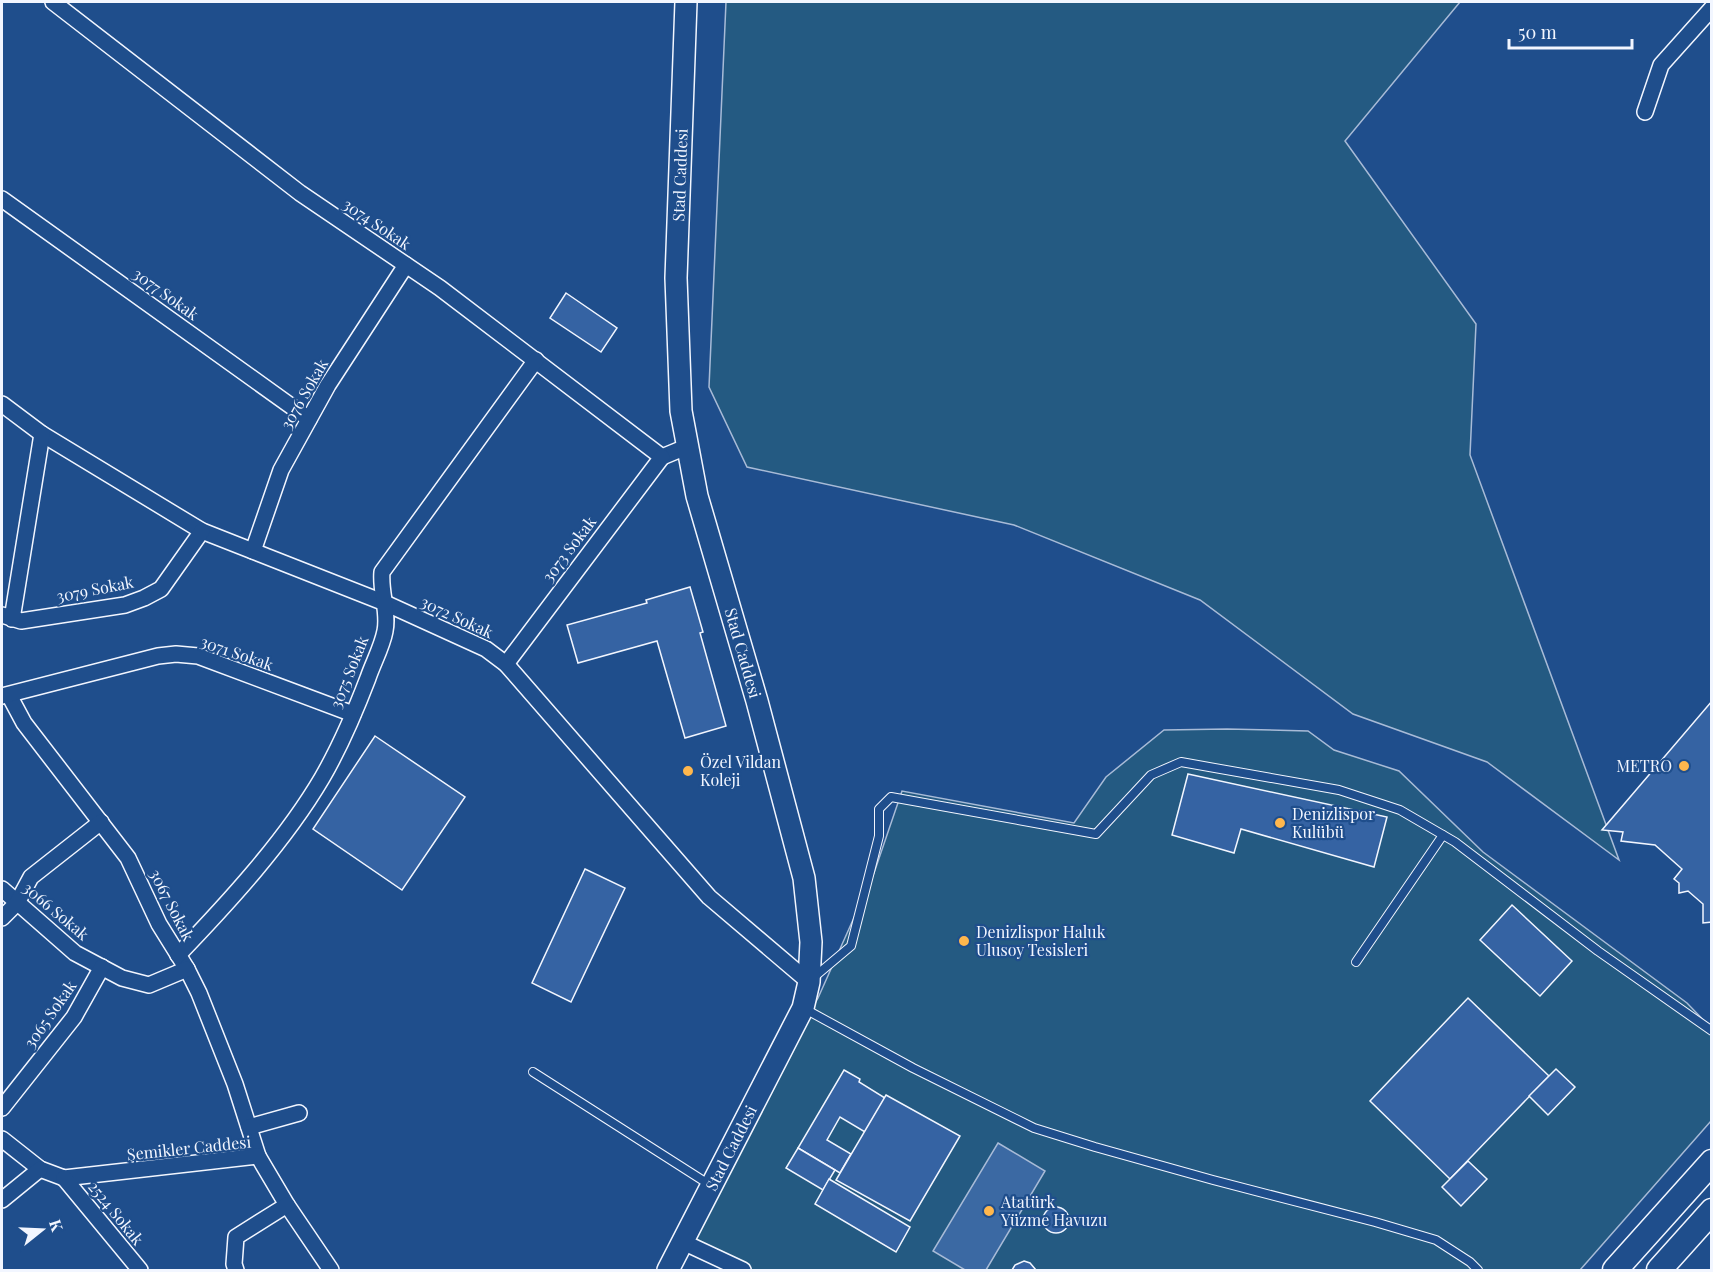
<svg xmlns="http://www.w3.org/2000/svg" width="1713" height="1272" viewBox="0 0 1713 1272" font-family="'Playfair Display',serif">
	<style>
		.green { fill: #245a82; stroke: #a8bbd7; stroke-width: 1.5 }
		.water { fill: #3b69a3; stroke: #a8bbd7; stroke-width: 1.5 }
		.building { fill: #3563a3; stroke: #f2f6ff; stroke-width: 1.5 }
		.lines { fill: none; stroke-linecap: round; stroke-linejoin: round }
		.lane-casing { stroke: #f2f6ff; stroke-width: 10 }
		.street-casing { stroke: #f2f6ff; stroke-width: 18 }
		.secondary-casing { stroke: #f2f6ff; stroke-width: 24 }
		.primary-casing { stroke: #f2f6ff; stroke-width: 27 }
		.lane { stroke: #1f4e8c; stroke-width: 8 }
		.street { stroke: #1f4e8c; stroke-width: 15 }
		.secondary { stroke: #1f4e8c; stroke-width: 21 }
		.primary { stroke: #1f4e8c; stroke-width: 24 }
		.poi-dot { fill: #ffb74d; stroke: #1f4e8c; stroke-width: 2 }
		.labels { text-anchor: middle; stroke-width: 4.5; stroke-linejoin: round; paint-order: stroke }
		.street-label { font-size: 16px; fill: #f2f6ff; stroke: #1f4e8c }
		.poi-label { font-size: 16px; fill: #f2f6ff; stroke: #1f4e8c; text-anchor: start }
	</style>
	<rect width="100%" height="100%" fill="#1f4e8c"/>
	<g class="green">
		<polygon points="726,2 1460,2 1345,141 1476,324 1470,455 1619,860 1487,762 1353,714 1200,600 1014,525 747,467 709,387"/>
		<polygon points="1227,729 1308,731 1334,750 1399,771 1483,852 1687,1003 1711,1028 1711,1121 1580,1270 744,1270 683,1242 711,1185 818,998 874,873 902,791 1074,823 1106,777 1164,730"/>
	</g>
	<polygon class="water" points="998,1143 1045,1171 986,1270 965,1270 933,1251"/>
	<g class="building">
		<polygon points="566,293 617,328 601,352 550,318"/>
		<polygon points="690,587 703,632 700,633 726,726 685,738 657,641 578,663 567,625 647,603 646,600"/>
		<polygon points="1712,701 1712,922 1703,923 1703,904 1688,891 1679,893 1679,883 1674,879 1682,869 1655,845 1621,841 1623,832 1602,830"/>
		<polygon points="375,736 465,797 402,890 313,829"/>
		<polygon points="1188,774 1387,817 1374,867 1241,829 1234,853 1172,835"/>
		<polygon points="585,869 625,888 571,1002 532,983"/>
		<polygon points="1512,905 1572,961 1540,996 1480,940"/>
		<polygon points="1468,998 1549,1076 1450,1179 1370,1101"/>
		<polygon points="1556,1069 1575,1087 1548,1115 1529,1096"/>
		<polygon points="844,1070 860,1079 859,1082 885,1098 865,1132 840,1117 827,1140 851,1154 840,1173 798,1148"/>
		<polygon points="886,1095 960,1136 910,1221 836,1180"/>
		<polygon points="798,1148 835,1170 823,1190 786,1168"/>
		<polygon points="1468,1161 1487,1179 1461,1206 1442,1187"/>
		<polygon points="829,1179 910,1227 896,1252 815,1204"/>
		<circle cx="1056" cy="1220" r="13"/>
		<polygon points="1024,1261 1030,1263 1036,1270 1012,1270 1015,1265"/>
	</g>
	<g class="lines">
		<g class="lane-casing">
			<g id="lane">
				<polyline points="1356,962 1443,835"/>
				<polyline points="813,978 851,946 879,836 879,809 891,797 1096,834 1151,775 1181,762 1339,790 1400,810 1455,842 1598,951 1712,1031"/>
				<polyline points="805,1009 913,1068 1034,1128 1095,1147 1213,1180 1375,1222 1436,1240 1470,1262 1478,1270"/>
				<polyline points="533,1072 710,1185"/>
			</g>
		</g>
		<g class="street-casing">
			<g id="street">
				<polyline points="53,2 300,193 440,288 662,457 686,447"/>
				<polyline points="1645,112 1661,65 1712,8"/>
				<polyline points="2,199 309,419"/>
				<polyline points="2,404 42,434 202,531 385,603 486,649 506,664 709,897 809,982"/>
				<polyline points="253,551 281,470 328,385 406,265"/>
				<polyline points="2,615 21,621 125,605 144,598 161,589 202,531"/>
				<polyline points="12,619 42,434"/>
				<polyline points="506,664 662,457"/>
				<polyline points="9,695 24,723 128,858 159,924 187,969 199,993 235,1084 258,1156"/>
				<polyline points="2,696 158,656 176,654 198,656 353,714"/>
				<polyline points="2,889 75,953 122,978 149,985 187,969"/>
				<polyline points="2,918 17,903 31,877 101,822"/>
				<path d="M178,955C228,903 285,841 322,778C340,747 355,712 368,678C373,663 382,647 385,631C389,612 380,592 382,572L536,360"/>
				<polyline points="2,1108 74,1017 102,967"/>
				<polyline points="249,1127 299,1113"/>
				<polyline points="2,1139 40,1169 64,1178 258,1156 287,1205 331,1270"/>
				<polyline points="64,1178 140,1270"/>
				<polyline points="2,1200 40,1169"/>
				<polyline points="683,1242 743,1270"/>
				<polyline points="236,1270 234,1264 236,1237 287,1205"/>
			</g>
		</g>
		<g class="secondary-casing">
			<polyline id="secondary" points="668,1270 803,1008 809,982 811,942 804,878 757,701 697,496 681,411 676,278 686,2"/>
		</g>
		<g class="primary-casing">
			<g id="primary">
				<polyline points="1615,1270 1712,1162"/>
				<polyline points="1659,1270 1712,1211"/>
			</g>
		</g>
		<use href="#lane" class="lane"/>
		<use href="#street" class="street"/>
		<use href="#secondary" class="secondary"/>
		<use href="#primary" class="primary"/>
	</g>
	<g class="poi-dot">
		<circle cx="1684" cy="766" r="6"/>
		<circle cx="688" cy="771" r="6"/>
		<circle cx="1280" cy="823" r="6"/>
		<circle cx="964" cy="941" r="6"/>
		<circle cx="989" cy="1211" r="6"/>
	</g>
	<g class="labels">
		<g class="street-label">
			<text transform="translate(680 175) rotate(-88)" y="6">Stad Caddesi</text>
			<text transform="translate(377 224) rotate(34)" y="6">3074 Sokak</text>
			<text transform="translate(166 294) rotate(36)" y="6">3077 Sokak</text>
			<text transform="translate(304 394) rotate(-60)" y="6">3076 Sokak</text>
			<text transform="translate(569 549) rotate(-53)" y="6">3073 Sokak</text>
			<text transform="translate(95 589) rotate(-11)" y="6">3079 Sokak</text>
			<text transform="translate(457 617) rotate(25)" y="6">3072 Sokak</text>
			<text transform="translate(237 653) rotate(19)" y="6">3071 Sokak</text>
			<text transform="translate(743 653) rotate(74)" y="6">Stad Caddesi</text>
			<text transform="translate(349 672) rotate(-68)" y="6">3075 Sokak</text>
			<text transform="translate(172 905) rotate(63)" y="6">3067 Sokak</text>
			<text transform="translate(56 911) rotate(40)" y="6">3066 Sokak</text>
			<text transform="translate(50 1014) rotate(-55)" y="6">3065 Sokak</text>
			<text transform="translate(189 1148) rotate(-6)" y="6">Şemikler Caddesi</text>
			<text transform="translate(731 1148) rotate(-63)" y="6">Stad Caddesi</text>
			<text transform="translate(116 1213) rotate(51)" y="6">2524 Sokak</text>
		</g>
		<g class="poi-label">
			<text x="700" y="768">Özel Vildan<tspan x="700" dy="18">Koleji</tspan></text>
			<text x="1672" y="772" text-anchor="end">METRO</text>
			<text x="1292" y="820">Denizlispor<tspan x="1292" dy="18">Kulübü</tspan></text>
			<text x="976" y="938">Denizlispor Haluk<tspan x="976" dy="18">Ulusoy Tesisleri</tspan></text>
			<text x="1001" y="1208">Atatürk<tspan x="1001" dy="18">Yüzme Havuzu</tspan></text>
		</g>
	</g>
	<rect width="1713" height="1272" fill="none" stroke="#f2f6ff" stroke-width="6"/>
	<g transform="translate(42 1230) rotate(72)" stroke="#1f4e8c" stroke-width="4.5" paint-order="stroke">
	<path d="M0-4.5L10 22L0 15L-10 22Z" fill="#f2f6ff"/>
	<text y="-9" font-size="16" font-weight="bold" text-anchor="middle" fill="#f2f6ff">K</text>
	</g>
	<path d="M1509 39v9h123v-9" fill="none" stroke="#f2f6ff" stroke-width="3"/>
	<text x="1518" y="39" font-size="18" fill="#f2f6ff" stroke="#1f4e8c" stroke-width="4.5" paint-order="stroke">50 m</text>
</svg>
